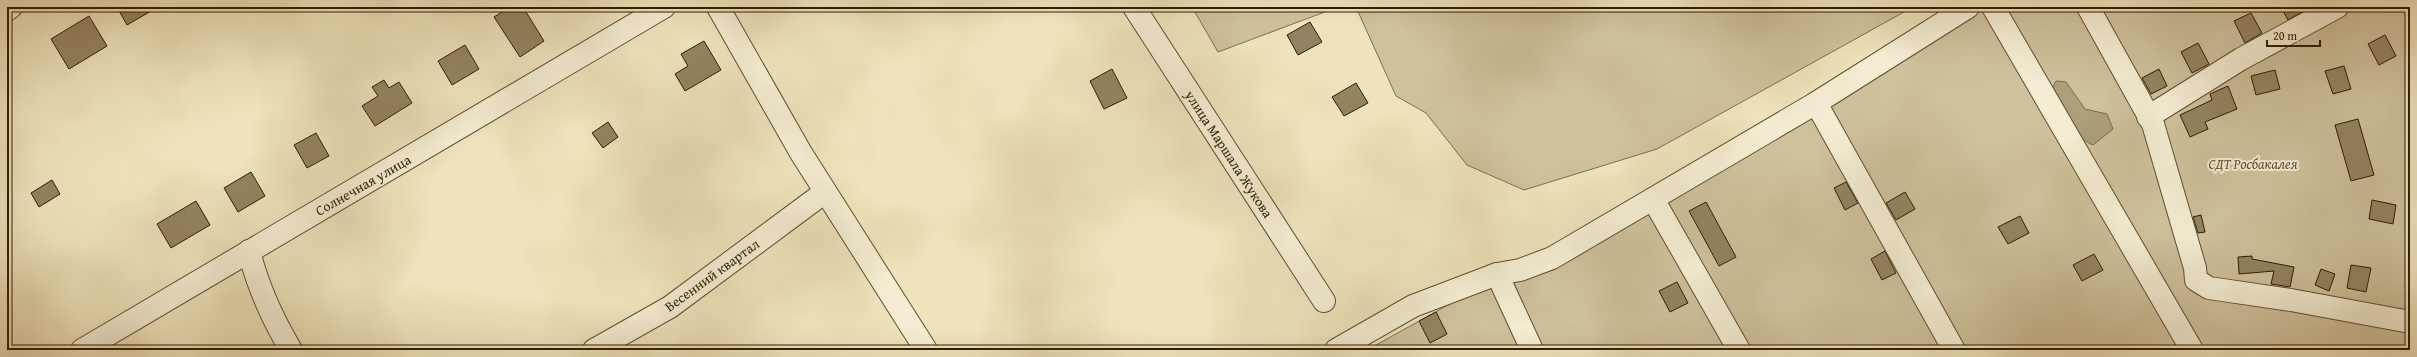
<svg xmlns="http://www.w3.org/2000/svg" width="2417" height="357" viewBox="0 0 2417 357" font-family="'Gentium Book Plus',serif">
	<style>
		.green { fill: #cec19c; stroke: #7f6e4e }
		.water { fill: #ad9f7c; stroke: #7b6b4a }
		.building { fill: #938362; stroke: #301c00 }
		.lines { fill: none; stroke-linecap: round; stroke-linejoin: round }
		.minor-casing { stroke: #604e2f; stroke-width: 24 }
		.minor { stroke: #f4edd3; stroke-width: 22 }
		.labels { text-anchor: middle; stroke-width: 4; stroke-linejoin: round; paint-order: stroke }
		.street-label { font-size: 14px; fill: #301c00; stroke: #f4edd3 }
		.park-label { font-size: 14px; font-style: italic; fill: #5f4e2f; stroke: #f4edd3 }
	</style>
	<rect width="100%" height="100%" fill="#eee3bc"/>
	<filter id="stains"><feTurbulence type="fractalNoise" baseFrequency=".005" numOctaves="4"/><feColorMatrix values="0 0 0 0 .2 0 0 0 0 .09 0 0 0 0 .02 0 0 0 .5 -.17"/></filter>
	<radialGradient id="worn" r=".72"><stop offset=".6" stop-color="#630" stop-opacity="0"/><stop offset="1" stop-color="#630" stop-opacity=".3"/></radialGradient>
	<g class="green">
		<polygon points="1192,7 1338,7 1218,52"/>
		<polygon points="1356,7 1913,7 1657,149 1524,190 1467,165 1426,113 1396,96"/>
		<polygon points="1985,7 2410,7 2410,350 1367,350 1475,290 1553,270"/>
	</g>
	<path class="water" d="M2056,81L2066,82L2085,109L2107,114L2113,129L2093,145C2072,136 2061,110 2052,89Z"/>
	<g class="building">
		<polygon points="117,7 158,7 127,25"/>
		<polygon points="510,7 523,7 544,41 520,57 494,17"/>
		<polygon points="2281,7 2311,7 2288,20"/>
		<polygon points="2251,13 2262,33 2245,43 2234,21"/>
		<polygon points="89,16 107,46 69,69 51,39"/>
		<polygon points="1310,22 1322,42 1298,55 1287,35"/>
		<polygon points="2385,35 2396,56 2379,65 2368,44"/>
		<polygon points="704,41 721,70 685,91 675,74 688,66 681,54"/>
		<polygon points="2198,43 2209,64 2192,73 2181,52"/>
		<polygon points="465,45 479,69 452,85 438,61"/>
		<polygon points="2344,66 2351,89 2333,94 2325,71"/>
		<polygon points="1112,69 1127,98 1104,109 1090,81"/>
		<polygon points="2159,69 2167,86 2151,94 2142,78"/>
		<polygon points="2275,70 2280,89 2256,95 2251,76"/>
		<polygon points="384,80 389,88 399,82 412,103 375,126 362,106 378,96 372,87"/>
		<polygon points="1356,83 1368,103 1344,116 1332,97"/>
		<polygon points="2228,86 2237,109 2205,122 2208,129 2190,137 2180,115 2212,100 2210,94"/>
		<polygon points="2358,119 2374,175 2351,181 2335,125"/>
		<polygon points="608,122 618,137 603,148 592,133"/>
		<polygon points="316,133 329,156 307,168 294,145"/>
		<polygon points="251,172 265,196 238,212 224,188"/>
		<polygon points="52,180 60,194 39,207 31,193"/>
		<polygon points="1846,182 1858,203 1845,210 1834,188"/>
		<polygon points="1905,192 1915,209 1896,220 1886,203"/>
		<polygon points="2372,200 2396,205 2393,224 2369,219"/>
		<polygon points="196,201 210,225 171,248 157,224"/>
		<polygon points="1706,202 1736,257 1719,266 1689,211"/>
		<polygon points="2201,215 2205,232 2198,233 2193,217"/>
		<polygon points="2020,216 2029,233 2008,244 1998,227"/>
		<polygon points="1885,251 1896,273 1882,280 1871,259"/>
		<polygon points="2094,254 2103,270 2082,281 2073,265"/>
		<polygon points="2252,256 2252,259 2294,267 2290,287 2271,284 2274,271 2239,274 2238,257"/>
		<polygon points="2351,265 2371,268 2366,292 2347,288"/>
		<polygon points="2321,269 2335,274 2329,291 2315,285"/>
		<polygon points="1677,282 1688,303 1670,312 1659,291"/>
		<polygon points="1436,312 1447,334 1430,343 1419,321"/>
	</g>
	<g class="lines">
		<g class="minor-casing">
			<g id="minor">
				<polyline points="718,7 801,153 926,350"/>
				<polyline points="1134,7 1324,301"/>
				<polyline points="1993,7 2192,350"/>
				<polyline points="2088,7 2153,124 2195,268 2196,280 2209,288 2291,300 2410,322"/>
				<polyline points="7,10 11,7"/>
				<polyline points="1816,103 1954,350"/>
				<polyline points="2148,117 2241,59 2337,7"/>
				<polyline points="1653,199 1739,350"/>
				<path d="M249,251C258,288 272,318 291,350"/>
				<polyline points="1497,274 1532,350"/>
				<polyline points="82,350 664,7"/>
				<polyline points="594,350 670,307 825,192"/>
				<polyline points="1336,350 1413,306 1497,274 1520,270 1552,258 1816,103 1968,7"/>
			</g>
		</g>
		<use href="#minor" class="minor"/>
	</g>
	<g class="labels">
		<g class="street-label">
			<text transform="translate(1229 154) rotate(57)" y="5">улица Маршала Жукова</text>
			<text transform="translate(363 185) rotate(-30)" y="5">Солнечная улица</text>
			<text transform="translate(712 275) rotate(-36)" y="5">Весенний квартал</text>
		</g>
		<g class="park-label">
			<text x="2253" y="169">СДТ Росбакалея</text>
		</g>
	</g>
	<rect width="2417" height="357" fill="none" stroke="#eee3bc" stroke-width="24"/>
	<rect x="8" y="8" width="2401" height="341" fill="none" stroke="#301c00" stroke-width="2"/>
	<rect x="12" y="12" width="2393" height="333" fill="none" stroke="#301c00"/>
	<path d="M2267 40v6h53v-6" fill="none" stroke="#301c00" stroke-width="2"/>
	<text x="2273" y="40" font-size="12" fill="#301c00" stroke="#f4edd3" stroke-width="3" paint-order="stroke">20 m</text>
	<rect width="100%" height="100%" filter="url(#stains)"/>
	<rect width="100%" height="100%" fill="url(#worn)"/>
</svg>
